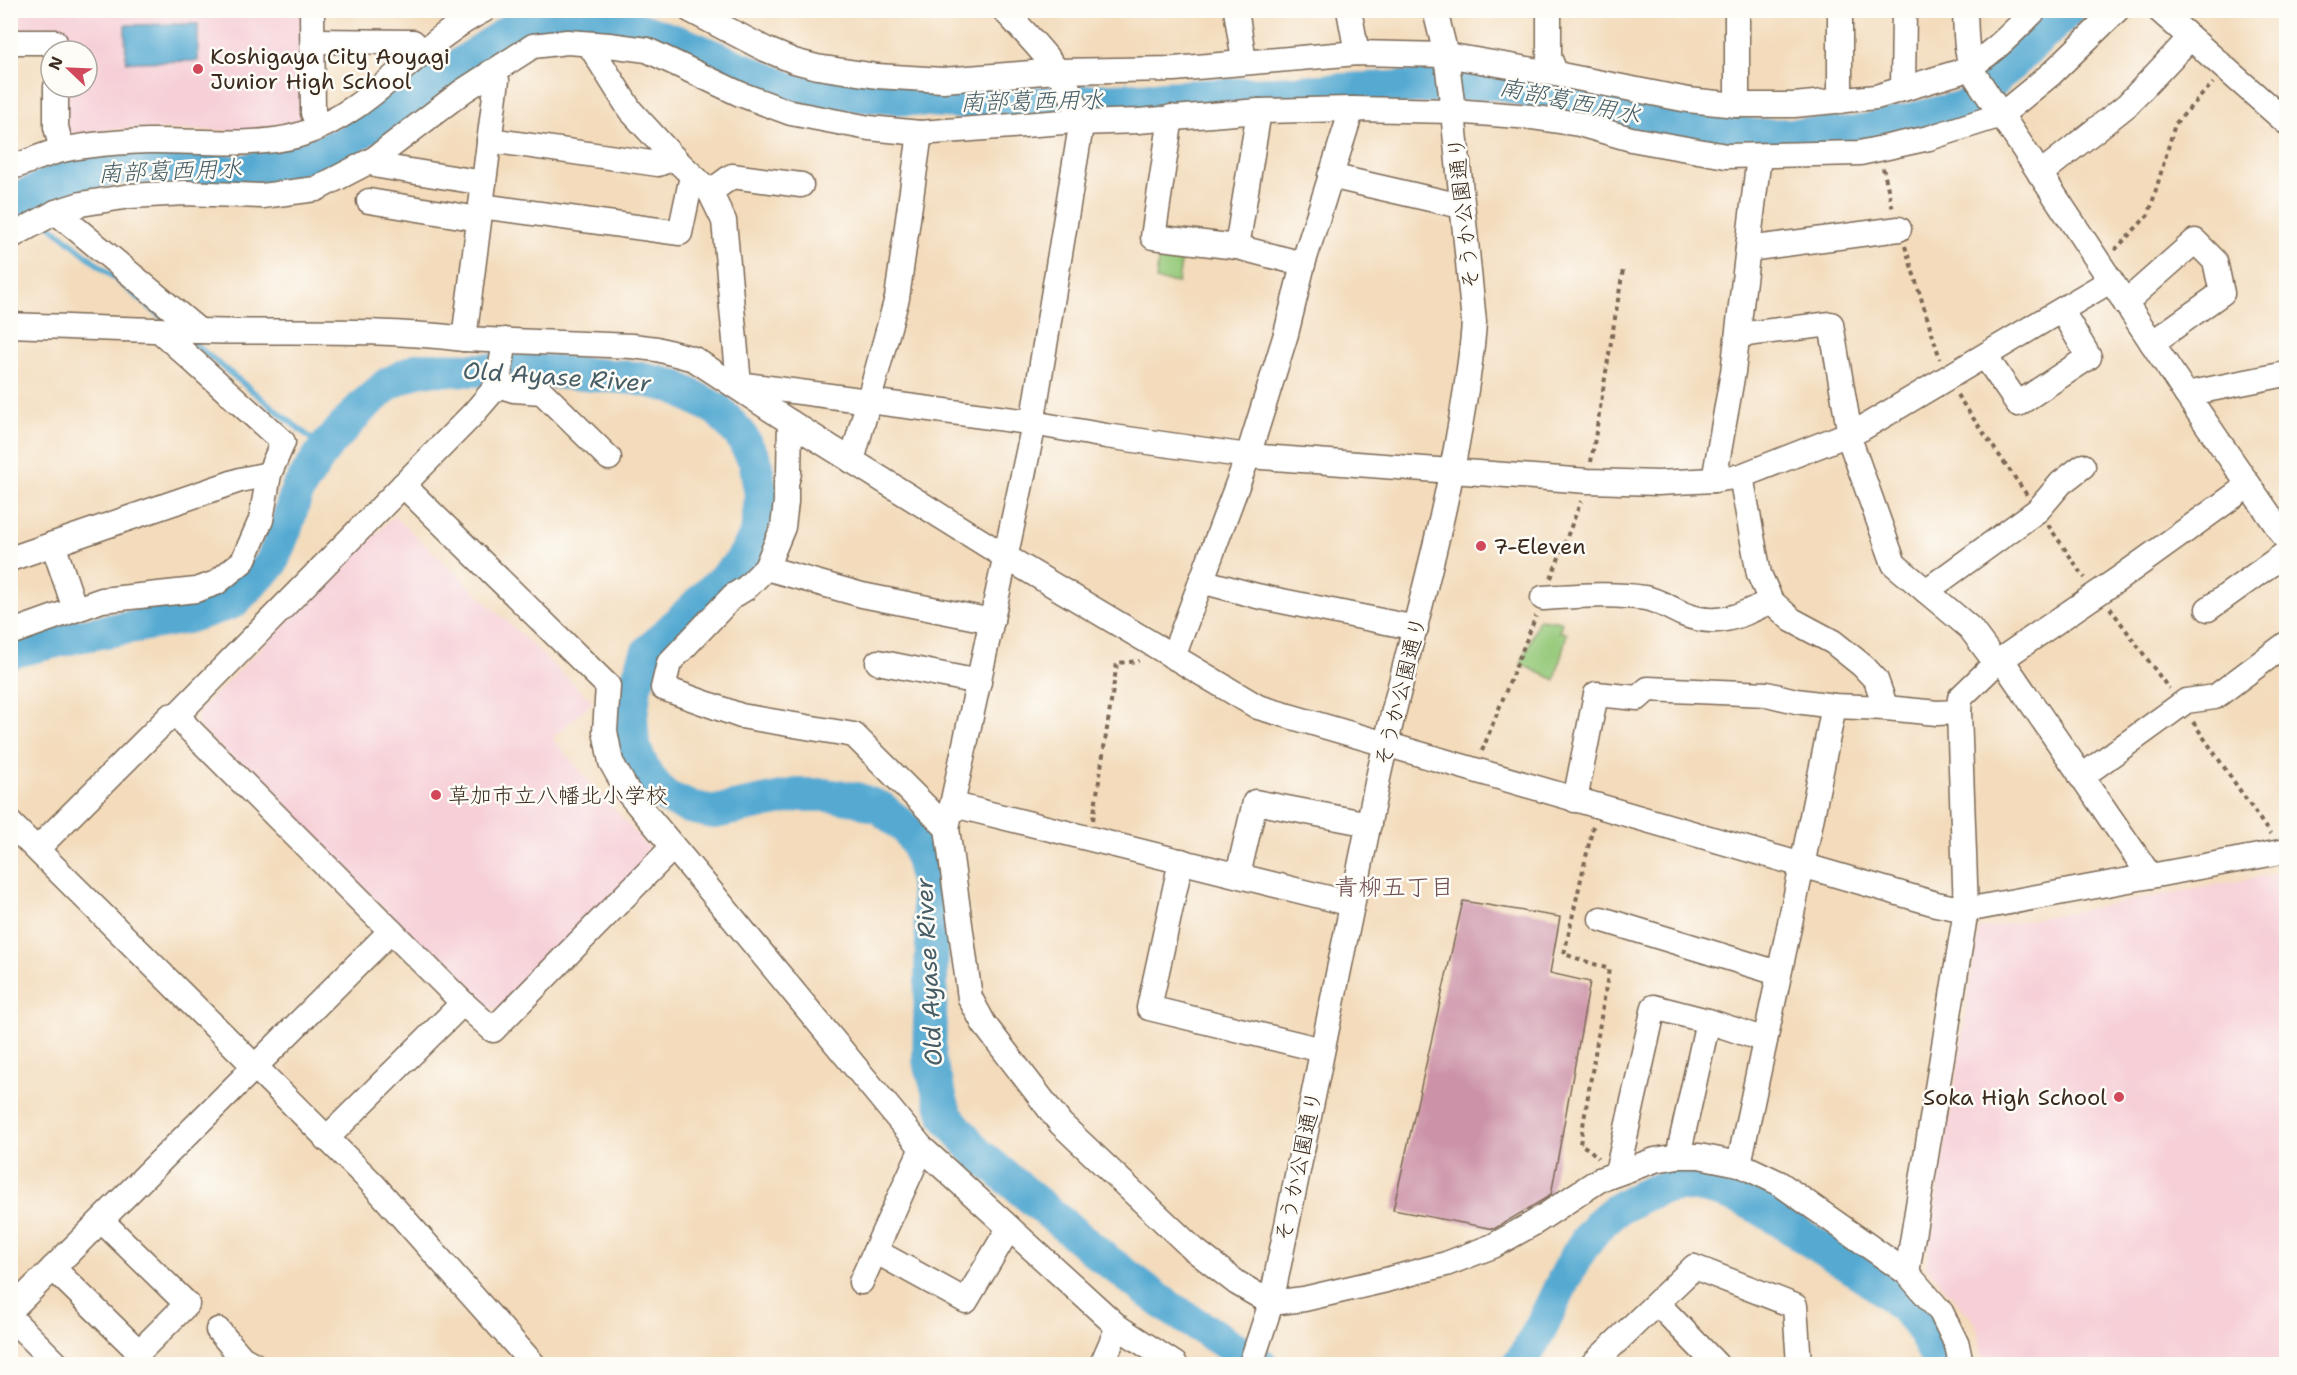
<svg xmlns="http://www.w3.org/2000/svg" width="2297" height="1375" viewBox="0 0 2297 1375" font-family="'Shantell Sans','Klee One',sans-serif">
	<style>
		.built { fill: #f6cfd7 }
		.green { fill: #95c979; stroke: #687a4c; stroke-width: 1.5 }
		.water { fill: #56aad2; stroke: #486a78; stroke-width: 1.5 }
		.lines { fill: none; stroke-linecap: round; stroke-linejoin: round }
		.stream { stroke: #56aad2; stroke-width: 6 }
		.river { stroke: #56aad2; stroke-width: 34 }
		.building { fill: #cc92a7 }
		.minor-casing { stroke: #7b6855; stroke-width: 27 }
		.path { stroke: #7b6855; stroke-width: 4; stroke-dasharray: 4.5 4.5; stroke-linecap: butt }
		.minor { stroke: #fff; stroke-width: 24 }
		.poi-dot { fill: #d1495b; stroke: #fdfcf7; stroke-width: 2 }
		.labels { text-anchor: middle; stroke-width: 5; stroke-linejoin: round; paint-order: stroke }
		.poi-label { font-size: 22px; fill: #3b2a1e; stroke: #fdfcf7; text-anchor: start }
		.street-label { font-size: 22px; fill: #3b2a1e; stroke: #fdfcf7 }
		.water-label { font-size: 24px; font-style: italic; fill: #465d66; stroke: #fdfcf7 }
		.neighbourhood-label { font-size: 24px; fill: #6e4e4e; stroke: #fdfcf7 }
	</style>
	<rect width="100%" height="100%" fill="#fdfcf7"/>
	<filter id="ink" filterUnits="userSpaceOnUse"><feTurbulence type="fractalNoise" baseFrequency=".0167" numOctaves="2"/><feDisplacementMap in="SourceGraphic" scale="12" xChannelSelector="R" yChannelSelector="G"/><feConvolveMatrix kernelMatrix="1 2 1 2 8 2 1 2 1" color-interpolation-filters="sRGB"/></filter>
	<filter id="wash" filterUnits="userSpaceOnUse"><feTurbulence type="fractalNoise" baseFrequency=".008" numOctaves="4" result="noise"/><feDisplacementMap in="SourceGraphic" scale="24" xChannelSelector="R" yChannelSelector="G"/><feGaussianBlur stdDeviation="1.35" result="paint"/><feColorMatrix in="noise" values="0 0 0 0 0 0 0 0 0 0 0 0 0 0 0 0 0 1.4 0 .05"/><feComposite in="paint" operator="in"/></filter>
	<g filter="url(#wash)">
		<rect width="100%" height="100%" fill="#f3dbbb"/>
		<g class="built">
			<polygon points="10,11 309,11 310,119 273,131 114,129 63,142 60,87 87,87 87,51 61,51 11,34"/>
			<polygon points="394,516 593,702 552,738 653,853 500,1008 486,1009 197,725 199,710"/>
			<polygon points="2286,872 2286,1364 1983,1364 1977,1325 1926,1266 1979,929"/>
		</g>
		<g class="green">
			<polygon points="835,11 934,11 934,19"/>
			<polygon points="1160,244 1183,247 1178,283 1156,280"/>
			<polygon points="1539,619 1562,622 1559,632 1567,633 1555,680 1521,664"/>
		</g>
		<polygon class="water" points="198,24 198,61 126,62 125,25"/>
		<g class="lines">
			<g class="stream">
				<polyline points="23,196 39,214"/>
				<polyline points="46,222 168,322"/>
				<polyline points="187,338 324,449"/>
			</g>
			<g class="river">
				<polyline points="10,203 63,178 123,167 239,172 307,157 348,141 521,23 578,16 605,18 686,45 794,91 1002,105 1500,83 1561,102 1756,136 1856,133 1967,106 2069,10"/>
				<polyline points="10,652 78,636 187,617 233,602 271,564 286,527 297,491 324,449 361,408 388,384 419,369 543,371 635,378 673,386 718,410 740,434 755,461 761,495 757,534 740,563 647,653 635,686 631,717 633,746 645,773 664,796 689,807 714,812 797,795 825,795 856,799 881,808 907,829 918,847 925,874 932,939 929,1060 946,1116 976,1152 1101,1256 1170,1308 1260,1364"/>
				<path d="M1519,1364C1552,1320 1569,1243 1615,1211C1633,1199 1665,1183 1687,1185C1707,1187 1726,1192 1744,1200C1767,1210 1786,1225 1806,1238C1843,1262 1883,1284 1913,1317C1925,1331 1932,1348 1939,1364"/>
			</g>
		</g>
		<g id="blocks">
			<polygon class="building" points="1463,901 1560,917 1550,973 1590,982 1551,1195 1494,1229 1393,1210"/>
		</g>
	</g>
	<g filter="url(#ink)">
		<use href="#blocks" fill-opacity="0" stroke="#7b6855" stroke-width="1.5"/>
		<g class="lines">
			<g class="minor-casing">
				<g id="minor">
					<polyline points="312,10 313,113 320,126"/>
					<path d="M690,10L765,49L794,61L817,67L877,76L943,80L1057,71L1174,69L1357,53L1446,55L1556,74L1688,100L1737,105H1794L1876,97L1959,72C1989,58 2012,33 2035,10"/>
					<path d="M1004,10C1035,44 1074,79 1081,126L1032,424"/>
					<polyline points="1236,10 1244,61"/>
					<polyline points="1349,10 1357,53"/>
					<polyline points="1549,10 1549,57 1556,74"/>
					<polyline points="1737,10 1737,105"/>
					<path d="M1965,10C1966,33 1965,57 1976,77L2186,394L2286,539"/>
					<polyline points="2159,10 2286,122"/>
					<polyline points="313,41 413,42 424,53"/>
					<polyline points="10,42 55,42 55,51"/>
					<polyline points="589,44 630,110 674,158 710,192 724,221 739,384"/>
					<polyline points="56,87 56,127 62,150"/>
					<polyline points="1903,89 1904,10"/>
					<polyline points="1840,101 1840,10"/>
					<polyline points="1171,117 1153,237 1237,247 1303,264"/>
					<polyline points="1081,123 1138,121 1259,111 1352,109 1453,111 1531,117 1579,124 1631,139 1726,156 1860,153 1929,138 2001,115 2051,74 2117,10"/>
					<polyline points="489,140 658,164 674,158"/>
					<polyline points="374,159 379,166 484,183"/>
					<path d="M10,168C28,162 45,154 62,150C90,144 121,142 149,141C194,140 255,148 299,135C371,113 417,44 484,10"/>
					<polyline points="2040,174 2127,105 2190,38"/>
					<polyline points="1330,176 1461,206"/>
					<polyline points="710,192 732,176 801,185"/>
					<polyline points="369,201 479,219"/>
					<polyline points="481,206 680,233 692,176"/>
					<polyline points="56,212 199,331"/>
					<polyline points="10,237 56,212 81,204 130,196 186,193 262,196 316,189 374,159 463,91 533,46 567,42 609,45 647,50 740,94 791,113 869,128 920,133 1063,122 1080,118"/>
					<polyline points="1237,247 1259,111"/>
					<polyline points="1748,249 1899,229"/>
					<polyline points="2125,303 2195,241 2215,261 2222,293 2152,343"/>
					<path d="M10,325C73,327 136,330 198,331C287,333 376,328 464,339L632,346L657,349L694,359L790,422L1006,557L1258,707L1936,904L1966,910L2286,851"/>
					<polyline points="1738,335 1831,324 1850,435"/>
					<polyline points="464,339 497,80 491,72"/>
					<polyline points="505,340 498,385 473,414 178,714 187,727 463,1003 493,1030 673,847"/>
					<polyline points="1985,356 2018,404 2089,357 2062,311"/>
					<polyline points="738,384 1021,421 1106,436 1248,456 1588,481 1658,483 1714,480 1741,476 1861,429 2110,281"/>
					<polyline points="498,385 514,390 542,392 609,458"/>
					<polyline points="2186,394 2286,374"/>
					<polyline points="790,422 789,473 786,483 786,502 783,527 766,568 746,588 733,596 669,663 663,688 741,716 854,735 947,828"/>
					<polyline points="1034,424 947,828 970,998 984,1024 1061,1124 1192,1248 1237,1283 1271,1303 1304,1299 1386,1280 1446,1264 1493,1246 1534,1223 1599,1180 1655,1160 1678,1156 1699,1156 1739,1164 1779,1183 1907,1273 1941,1312 1957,1345 1961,1364"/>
					<polyline points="1848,435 1894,564 1970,628 1996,663"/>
					<polyline points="852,461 897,298 920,133"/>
					<polyline points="1741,476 1759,574 1771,601 1792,620 1833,642 1863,666 1876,680 1886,708"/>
					<polyline points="1714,480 1733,372 1759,156"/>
					<polyline points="403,485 608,686 605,731 611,762 629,794 708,888 922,1148 1118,1327 1175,1364"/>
					<polyline points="53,544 75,609"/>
					<polyline points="10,559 240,480 269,474"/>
					<polyline points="766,568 862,595 992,621"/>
					<polyline points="1201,581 1257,596 1416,628"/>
					<polyline points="1926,591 2038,510 2061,483 2083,466"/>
					<path d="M1543,598C1577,596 1612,593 1645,598C1658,600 1671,609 1683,614C1718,628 1740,616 1771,601"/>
					<polyline points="2208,609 2286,553"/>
					<polyline points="10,633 102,600 196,590 216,583 243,561 261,520 269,474 283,442 159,330"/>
					<polyline points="1173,657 1248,456 1286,334 1303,264 1352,109"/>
					<polyline points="2002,660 2150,876"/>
					<polyline points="878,662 979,682"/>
					<polyline points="2081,777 2186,701 2215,697 2286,644"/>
					<polyline points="1575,800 1596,694 1638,698 1648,689 1767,694 1796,701 1834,706 1886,708 1937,713 1959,712 1960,698 1996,663 2117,580 2249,485"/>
					<polyline points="954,805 1352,904"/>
					<polyline points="10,823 372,1183 533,1364"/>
					<polyline points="37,849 170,716 178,714"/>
					<polyline points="1181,861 1149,1008 1322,1050"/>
					<polyline points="1238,875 1255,802 1369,824"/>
					<polyline points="1601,919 1778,973"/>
					<polyline points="326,1139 463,1003"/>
					<polyline points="1678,1156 1708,1021"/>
					<polyline points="1739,1164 1802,866 1834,706"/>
					<polyline points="1617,1173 1654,1007 1708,1021 1765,1040"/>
					<polyline points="875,1251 966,1301 1009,1228"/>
					<polyline points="53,1268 139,1352 187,1304 102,1221"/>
					<polyline points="1907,1273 1966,910 1959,712"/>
					<polyline points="861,1282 922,1148"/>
					<polyline points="1658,1304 1716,1364"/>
					<polyline points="10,1311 391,931"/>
					<polyline points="10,1317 57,1364"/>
					<polyline points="218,1330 242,1358 253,1364"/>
					<polyline points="1102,1364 1118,1327"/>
					<path d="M1251,1364L1271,1303L1378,778C1404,660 1440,545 1460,426C1466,391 1472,357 1474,322L1452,102L1446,55L1435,10"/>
					<polyline points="1593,1364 1694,1267 1795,1306 1799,1364"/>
				</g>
			</g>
			<g class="path">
				<polyline points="1883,168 1893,210"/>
				<polyline points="1905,246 1940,359"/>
				<polyline points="2115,250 2149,214 2175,124 2213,83"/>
				<polyline points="1957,395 2027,495"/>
				<polyline points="1591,462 1623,270"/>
				<polyline points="2048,525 2085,578"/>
				<polyline points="1551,578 1581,501"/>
				<polyline points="2110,608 2169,689"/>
				<polyline points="2193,722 2270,834"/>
				<polyline points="1482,751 1536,616"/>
				<polyline points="1093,820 1117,663 1139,661"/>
				<polyline points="1593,826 1564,954 1609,969 1580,1144 1590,1150 1598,1158"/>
			</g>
			<use href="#minor" class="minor"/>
		</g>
	</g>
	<g class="poi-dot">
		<circle cx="198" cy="69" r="6"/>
		<circle cx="1481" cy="546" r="6"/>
		<circle cx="436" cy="795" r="6"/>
		<circle cx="2119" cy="1097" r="6"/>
	</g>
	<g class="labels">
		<g class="poi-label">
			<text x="210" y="64">Koshigaya City Aoyagi<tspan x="210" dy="25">Junior High School</tspan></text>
			<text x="1493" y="554">7-Eleven</text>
			<text x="448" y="803">草加市立八幡北小学校</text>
			<text x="2107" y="1105" text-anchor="end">Soka High School</text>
		</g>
		<g class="street-label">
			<text transform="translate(1463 213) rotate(-96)" y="8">そうか公園通り</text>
			<text transform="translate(1400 691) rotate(-76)" y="8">そうか公園通り</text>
			<text transform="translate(1298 1166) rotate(-78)" y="8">そうか公園通り</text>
		</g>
		<g class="water-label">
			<text transform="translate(1032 101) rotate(-1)" y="8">南部葛西用水</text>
			<text transform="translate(1570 101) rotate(12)" y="8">南部葛西用水</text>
			<text transform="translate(170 171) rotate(-2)" y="8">南部葛西用水</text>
			<text transform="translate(557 377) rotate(4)" y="8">Old Ayase River</text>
			<text transform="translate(929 972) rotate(-93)" y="8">Old Ayase River</text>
		</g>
		<g class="neighbourhood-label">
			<text x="1394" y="895">青柳五丁目</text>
		</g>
	</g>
	<rect width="2297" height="1375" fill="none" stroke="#fdfcf7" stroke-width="36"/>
	<g transform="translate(69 69) rotate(293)"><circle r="28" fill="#fdfcf7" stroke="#afa8a0" stroke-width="1.5"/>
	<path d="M0-4.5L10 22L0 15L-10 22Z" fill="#d1495b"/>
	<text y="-9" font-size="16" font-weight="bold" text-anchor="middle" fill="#3b2a1e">N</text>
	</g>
</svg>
